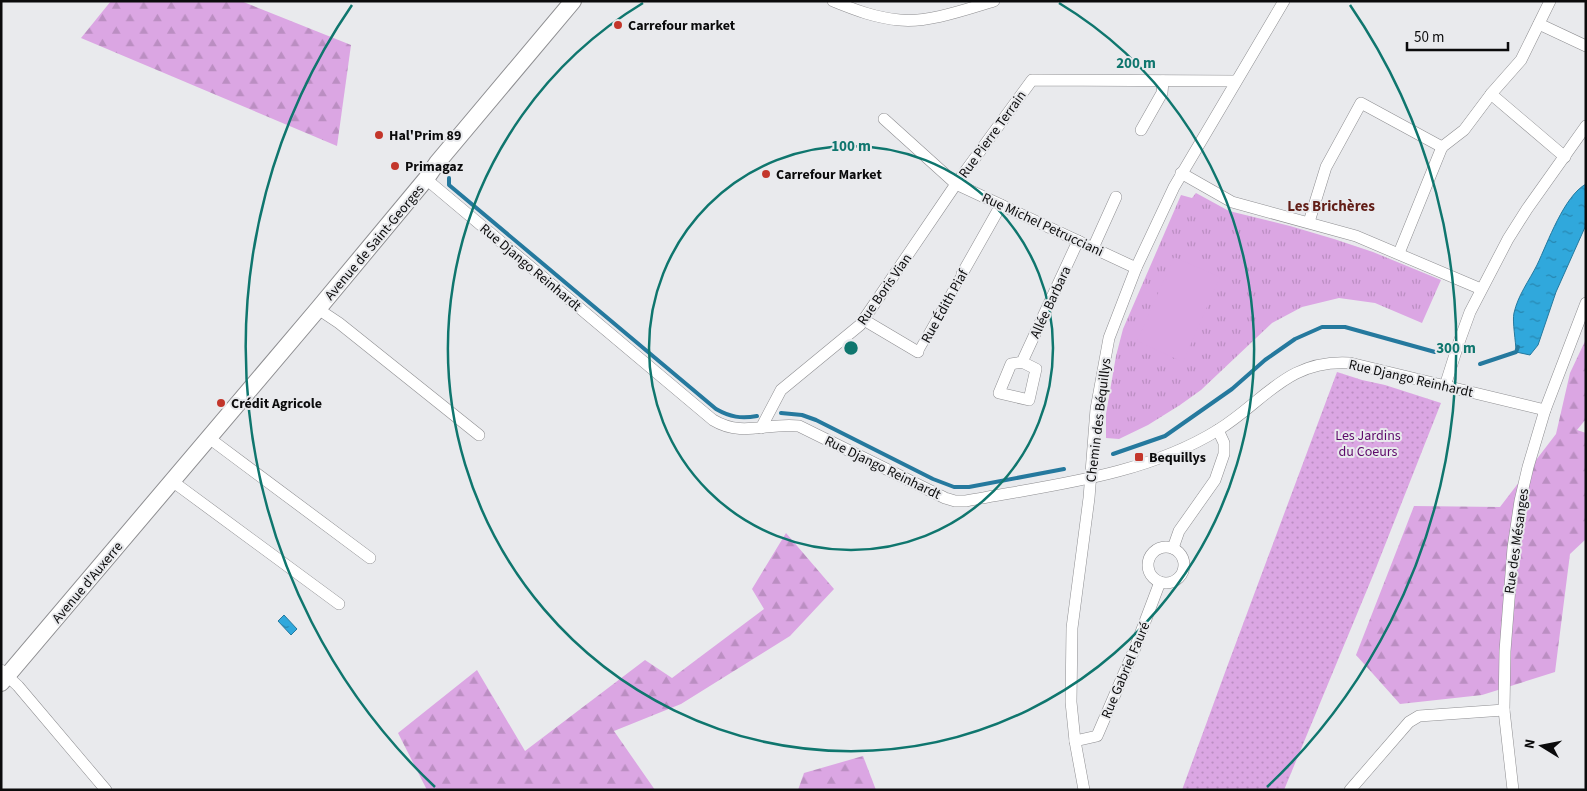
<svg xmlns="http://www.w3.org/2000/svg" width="1587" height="791" viewBox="0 0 1587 791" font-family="'Source Sans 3',sans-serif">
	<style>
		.grass { fill: url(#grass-tufts) }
		.forest { fill: url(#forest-firs) }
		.garden { fill: url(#garden-dots) }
		.pitch { fill: #dba6e3 }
		.water { fill: url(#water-ripples); stroke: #25799e }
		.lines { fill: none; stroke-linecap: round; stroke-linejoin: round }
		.stream { stroke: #25799e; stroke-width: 4 }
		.pedestrian-casing { stroke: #8e8e91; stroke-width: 10 }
		.minor-casing { stroke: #8e8e91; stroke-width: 12 }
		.secondary-casing { stroke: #8e8e91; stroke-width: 18 }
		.pedestrian { stroke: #fff; stroke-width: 9 }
		.minor { stroke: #fff; stroke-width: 11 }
		.secondary { stroke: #fff; stroke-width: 16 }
		.ring { fill: none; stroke: #0f766e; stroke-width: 2.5 }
		.poi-dot { fill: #c3362b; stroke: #e9eaed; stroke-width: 2 }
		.labels { text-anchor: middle; stroke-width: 4; stroke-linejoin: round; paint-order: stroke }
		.poi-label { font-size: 14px; font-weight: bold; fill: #0b0b0c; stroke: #e9eaed; text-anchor: start }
		.street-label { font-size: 14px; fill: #0b0b0c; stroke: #e9eaed }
		.park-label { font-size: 14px; fill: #5d096a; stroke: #e9eaed }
		.neighbourhood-label { font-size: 15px; font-weight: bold; fill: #621e17; stroke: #e9eaed }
		.centre { fill: #0f766e; stroke: #e9eaed; stroke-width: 2.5 }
		.ring-label { font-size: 15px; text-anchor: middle; font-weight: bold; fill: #0f766e; stroke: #e9eaed; stroke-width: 4; stroke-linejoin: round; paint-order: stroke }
	</style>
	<defs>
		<pattern id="grass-tufts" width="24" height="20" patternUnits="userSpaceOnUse" patternTransform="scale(1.25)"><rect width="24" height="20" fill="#dba6e3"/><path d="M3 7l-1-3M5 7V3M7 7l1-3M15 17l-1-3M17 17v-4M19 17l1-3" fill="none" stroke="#bb8ec2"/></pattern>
		<pattern id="forest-firs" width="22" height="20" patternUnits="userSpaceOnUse" patternTransform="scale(1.25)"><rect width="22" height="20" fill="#dba6e3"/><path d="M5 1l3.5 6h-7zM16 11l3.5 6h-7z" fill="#bb8ec2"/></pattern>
		<pattern id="garden-dots" width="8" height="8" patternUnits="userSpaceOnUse" patternTransform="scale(1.25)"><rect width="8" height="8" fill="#dba6e3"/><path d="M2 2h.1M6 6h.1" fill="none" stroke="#bb8ec2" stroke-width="1.8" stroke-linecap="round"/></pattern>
		<pattern id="water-ripples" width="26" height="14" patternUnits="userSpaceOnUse" patternTransform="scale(1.25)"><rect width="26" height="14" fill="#30a8dc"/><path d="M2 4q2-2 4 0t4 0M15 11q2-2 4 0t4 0" fill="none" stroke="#2787b1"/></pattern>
	</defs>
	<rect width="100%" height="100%" fill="#e9eaed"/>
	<polygon class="grass" points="1196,193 1229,211 1290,226 1334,239 1373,252 1441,280 1422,323 1375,303 1339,298 1302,307 1272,323 1201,390 1180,405 1148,425 1119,439 1106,438 1106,414 1116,356 1123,329 1181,195 1192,198"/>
	<g class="forest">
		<polygon points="111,1 241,1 351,45 337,146 81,38"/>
		<polygon points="1586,339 1586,419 1577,430 1586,433 1586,539 1570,554 1555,672 1482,695 1400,704 1356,655 1414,506 1500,507 1556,434 1570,373"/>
		<polygon points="786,533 834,589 790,636 681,704 614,731 655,790 427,790 398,733 477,670 525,751 645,660 672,678 764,609 752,589"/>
		<polygon points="863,756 876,790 798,790 804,773"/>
	</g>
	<polygon class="garden" points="1337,372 1362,380 1385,385 1441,403 1374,573 1284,790 1182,790 1227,667"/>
	<polygon class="pitch" points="1174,257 1220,277 1183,362 1137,341"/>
	<g class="water">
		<path d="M1586,184V225L1556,292L1538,345L1530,355L1516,352C1516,342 1512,321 1514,313C1518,295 1529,281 1537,265C1548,242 1564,196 1586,184Z"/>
		<polygon points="284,615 297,629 291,635 278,621"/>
	</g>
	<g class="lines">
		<g class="stream">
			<path d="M449,178V185L716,409C730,417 741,419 757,416"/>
			<polyline points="1480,364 1516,352 1518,347"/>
			<polyline points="781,413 802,415 816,420 933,479 954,487 969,487 1064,469"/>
			<polyline points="1113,454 1165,436 1232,389 1265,360 1295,339 1322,327 1345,327 1435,352"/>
		</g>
		<g class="pedestrian-casing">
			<polyline id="pedestrian" points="918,352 962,274"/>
		</g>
		<g class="minor-casing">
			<g id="minor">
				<path d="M833,1C855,10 876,18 900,20C928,23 967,9 994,1"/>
				<polyline points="1539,24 1586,46"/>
				<polyline points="1491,94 1565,157"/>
				<polyline points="884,119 956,184 1136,268"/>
				<polyline points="1141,130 1162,93 1163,81"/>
				<polyline points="1442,147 1464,130 1491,94 1521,60 1550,1"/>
				<polyline points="1181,173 1232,202 1356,236 1481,289"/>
				<path d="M426,179L713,420C743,438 767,422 799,426L945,498L955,501H966C1050,485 1144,476 1218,430C1265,401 1287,359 1350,363L1545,410"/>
				<polyline points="1309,222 1326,167 1361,103 1442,147"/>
				<polyline points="1093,248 1116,197"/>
				<polyline points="1399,253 1442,147"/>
				<polyline points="962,274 1001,205"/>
				<polyline points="318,309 339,323 479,435"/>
				<polyline points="864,320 918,352"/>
				<polyline points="1022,362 1036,369 1029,400 999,393 1011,364 1022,362 1078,241"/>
				<polyline points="1445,386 1458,345 1470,312 1508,239 1527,209 1586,126"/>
				<polyline points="761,428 781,390 860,325 956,184 1032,80 1236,81"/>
				<polyline points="209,438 370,558"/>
				<polyline points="172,481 339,604"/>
				<circle cx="1166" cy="565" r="18"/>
				<polyline points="1173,548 1179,531 1215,480 1224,454 1224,443 1218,430"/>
				<polyline points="1,670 18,686 106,790"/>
				<polyline points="1075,741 1097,736 1135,648 1160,582"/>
				<polyline points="1084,790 1075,741 1071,702 1072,628 1089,498 1096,409 1109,338 1136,268 1174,187 1284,1"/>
				<polyline points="1350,790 1409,722 1419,716 1504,710"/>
				<polyline points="1513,790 1504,710 1505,651 1513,548 1520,501 1528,467 1545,410 1586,303"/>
			</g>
		</g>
		<g class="secondary-casing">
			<polyline id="secondary" points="1,683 318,309 426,179 437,163 573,1"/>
		</g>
		<use href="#pedestrian" class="pedestrian"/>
		<use href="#minor" class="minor"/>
		<use href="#secondary" class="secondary"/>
	</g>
	<g class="ring">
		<circle cx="851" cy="348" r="202"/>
		<path d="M1059 3A403 403 0 1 1 643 3"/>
		<path d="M435 787A605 605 0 0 1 352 5M1350 5A605 605 0 0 1 1267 787"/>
	</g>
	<g class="poi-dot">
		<circle cx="618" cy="25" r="5"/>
		<circle cx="379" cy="135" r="5"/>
		<circle cx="395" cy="166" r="5"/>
		<circle cx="766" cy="174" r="5"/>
		<circle cx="221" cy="403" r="5"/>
		<rect x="1134" y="452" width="10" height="10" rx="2.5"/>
	</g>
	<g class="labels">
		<g class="poi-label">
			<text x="628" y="30">Carrefour market</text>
			<text x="389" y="140">Hal'Prim 89</text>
			<text x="405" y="171">Primagaz</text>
			<text x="776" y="179">Carrefour Market</text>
			<text x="231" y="408">Crédit Agricole</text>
			<text x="1149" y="462">Bequillys</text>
		</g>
		<g class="street-label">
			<text transform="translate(992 134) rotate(-54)" y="5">Rue Pierre Terrain</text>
			<text transform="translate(1043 224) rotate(25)" y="5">Rue Michel Petrucciani</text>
			<text transform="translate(374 242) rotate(-50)" y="5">Avenue de Saint-Georges</text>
			<text transform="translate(531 267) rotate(40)" y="5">Rue Django Reinhardt</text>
			<text transform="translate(884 289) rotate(-55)" y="5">Rue Boris Vian</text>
			<text transform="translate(1050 302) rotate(-65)" y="5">Allée Barbara</text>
			<text transform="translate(944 306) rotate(-61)" y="5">Rue Édith Piaf</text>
			<text transform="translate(1411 378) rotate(13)" y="5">Rue Django Reinhardt</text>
			<text transform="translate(1098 420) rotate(-83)" y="5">Chemin des Béquillys</text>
			<text transform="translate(883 467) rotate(26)" y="5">Rue Django Reinhardt</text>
			<text transform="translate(1516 541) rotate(-82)" y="5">Rue des Mésanges</text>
			<text transform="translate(87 582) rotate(-50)" y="5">Avenue d'Auxerre</text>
			<text transform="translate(1125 670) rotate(-67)" y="5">Rue Gabriel Fauré</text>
		</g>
		<g class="park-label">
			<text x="1368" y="440">Les Jardins<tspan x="1368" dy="16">du Coeurs</tspan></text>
		</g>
		<g class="neighbourhood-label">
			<text x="1331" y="211">Les Brichères</text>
		</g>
	</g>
	<circle cx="851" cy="348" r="8" class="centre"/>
	<g class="ring-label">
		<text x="1136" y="68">200 m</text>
		<text x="851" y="151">100 m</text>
		<text x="1456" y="353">300 m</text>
	</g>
	<rect width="1587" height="791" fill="none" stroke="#0b0b0c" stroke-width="5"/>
	<g transform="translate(1542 746) rotate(280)" stroke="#e9eaed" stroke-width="4" paint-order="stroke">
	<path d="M0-4L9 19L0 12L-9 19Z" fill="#0b0b0c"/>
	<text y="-8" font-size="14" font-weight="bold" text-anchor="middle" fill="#0b0b0c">N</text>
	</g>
	<path d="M1407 42v8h101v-8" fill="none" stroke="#0b0b0c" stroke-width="2.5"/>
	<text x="1414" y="42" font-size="15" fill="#0b0b0c" stroke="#e9eaed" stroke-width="4" paint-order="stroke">50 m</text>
</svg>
